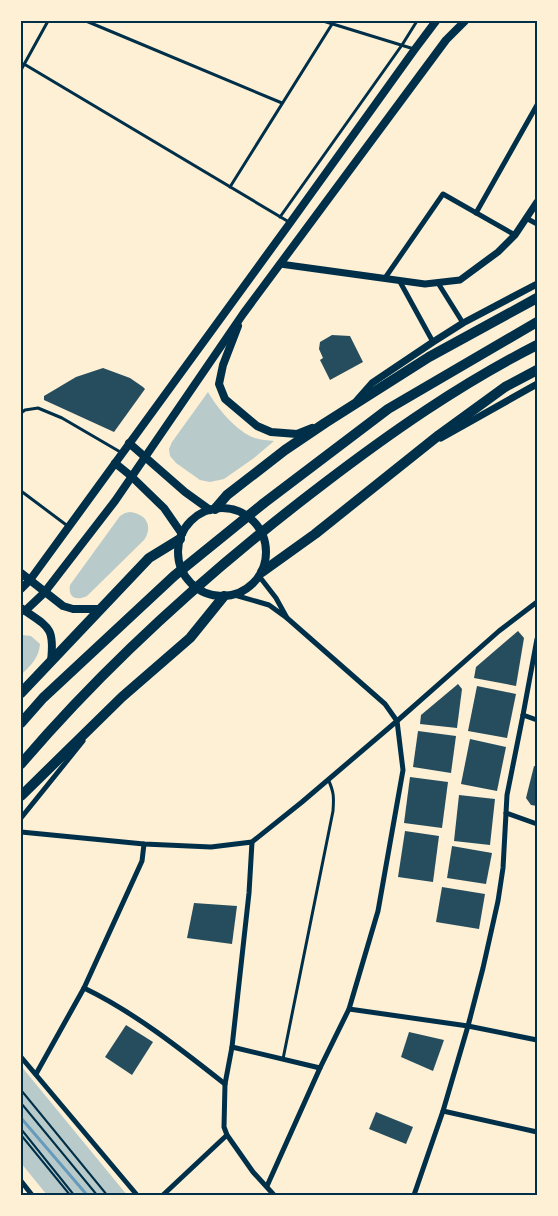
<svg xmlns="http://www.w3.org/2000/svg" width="558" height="1216" viewBox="0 0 558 1216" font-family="Roboto,sans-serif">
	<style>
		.green { fill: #b9caca }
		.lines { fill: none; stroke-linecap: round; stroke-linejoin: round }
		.stream { stroke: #669bbc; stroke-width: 3 }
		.building { fill: #264d5e }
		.path { stroke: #003049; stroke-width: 2 }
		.service { stroke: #003049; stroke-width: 3 }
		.minor { stroke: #003049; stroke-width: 5 }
		.tertiary { stroke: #003049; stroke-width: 7 }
		.secondary { stroke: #003049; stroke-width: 8 }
		.trunk { stroke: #003049; stroke-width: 10 }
		.neatline { fill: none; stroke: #003049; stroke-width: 2 }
	</style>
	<rect width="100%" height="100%" fill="#fdf0d5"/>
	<g class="green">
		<path d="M208,392C217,408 237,432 255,438C261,440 268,440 274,441L254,458L224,479L210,482L200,480L176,463L170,456L169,449L172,442Z"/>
		<path d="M130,512C147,514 153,527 144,540L87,596C76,601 68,598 70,585L120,516L125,513Z"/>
		<path d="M22,635L31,636L40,644C39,658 31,665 21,675Z"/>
		<polygon points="21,1066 127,1195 47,1195 21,1163"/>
	</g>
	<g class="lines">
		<polyline class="stream" points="21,1118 87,1195"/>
	</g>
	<g class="building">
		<polygon points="332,335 350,336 363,362 330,380 320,360 323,358 319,349 320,342"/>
		<polygon points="103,368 130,378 143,387 145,389 114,432 44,400 44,396 76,377"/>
		<polygon points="518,631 524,638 516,686 474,678 476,667"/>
		<polygon points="458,684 462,689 457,728 420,724 421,715"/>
		<polygon points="477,686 516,694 507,738 468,731"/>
		<polygon points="418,731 456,736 451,773 413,767"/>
		<polygon points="470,739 506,747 497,791 461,784"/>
		<polygon points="534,766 537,767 537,806 531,805 526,798"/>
		<polygon points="410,777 448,782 442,828 404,823"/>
		<polygon points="459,795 495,799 490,845 454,841"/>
		<polygon points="405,831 439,836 433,882 398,877"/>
		<polygon points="452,846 492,853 486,884 447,878"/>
		<polygon points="442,887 485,894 479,929 436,922"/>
		<polygon points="194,903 237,906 232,944 187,938"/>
		<polygon points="126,1025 153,1042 132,1075 105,1057"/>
		<polygon points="409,1032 444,1040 433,1071 401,1057"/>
		<polygon points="376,1112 413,1127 406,1144 369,1129"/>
	</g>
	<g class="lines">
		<g class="path">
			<polyline points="21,1090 107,1195"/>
			<polyline points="21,1103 97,1195"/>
			<polyline points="21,1129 74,1195"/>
			<polyline points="21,1135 70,1195"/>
		</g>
		<g class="service">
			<polyline points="86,21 282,103"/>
			<polyline points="323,21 414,49"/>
			<polyline points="24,64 289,222"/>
			<polyline points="21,70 48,21"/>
			<polyline points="230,187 334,21"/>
			<polyline points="280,217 402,45 417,21"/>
			<polyline points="21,413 25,410 38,408 62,418 122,453"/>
			<polyline points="21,491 69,527"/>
			<path d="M283,1059L333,811C334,797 334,792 328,779"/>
		</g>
		<g class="minor">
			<polyline points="476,213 537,105"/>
			<polyline points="526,218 537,224"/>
			<polyline points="385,278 443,194 515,235"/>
			<polyline points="399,280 433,342"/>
			<polyline points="438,283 463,323"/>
			<polyline points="231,594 269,605 287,618 276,598 259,576"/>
			<polyline points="523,715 537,720"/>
			<polyline points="506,813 537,824"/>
			<polyline points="21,818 83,741"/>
			<polyline points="21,832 144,844 211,847 252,842 302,802 397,721 499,631 537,602"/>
			<polyline points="252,842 249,893 232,1047 225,1084 224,1127 227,1135 253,1172 274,1195"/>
			<path d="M84,988C134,1012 182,1050 225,1084"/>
			<polyline points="349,1009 468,1026 537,1040"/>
			<polyline points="232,1047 320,1068"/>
			<polyline points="21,1057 137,1195"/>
			<polyline points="36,1074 84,988 142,861 144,844"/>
			<polyline points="443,1111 537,1132"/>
			<polyline points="21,1181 32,1195"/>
			<polyline points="267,1186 320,1068 349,1009 378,911 403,770 397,721 385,704 287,618"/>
			<polyline points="163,1195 227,1135"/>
			<polyline points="414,1195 443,1111 468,1026 483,968 498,901 503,868 507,795 523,715 537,639"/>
		</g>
		<g class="tertiary">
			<polyline points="280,264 425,284 460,280 498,252 515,235 537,202"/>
			<polyline points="357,400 372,383 433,342 463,323 537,284"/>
			<polyline points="441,438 537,384"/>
		</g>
		<g class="secondary">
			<polyline points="238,326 223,365 219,384 225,399 257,426 271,432 297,434 312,428"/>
			<polyline points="129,443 185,492 210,510"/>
			<polyline points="115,463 131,476 164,508 182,534"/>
			<circle cx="222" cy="552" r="44"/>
			<polyline points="21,573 63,606 73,609 101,609"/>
			<polyline points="21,589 30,580 290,223 415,49 436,21"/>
			<path d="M21,608C48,627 55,626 51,661"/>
			<polyline points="25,611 44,593 115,501 243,314 446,40 465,21"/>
		</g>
		<g class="trunk">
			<polyline points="215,509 227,495 285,450 325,423 429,357 537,298"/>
			<polyline points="262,572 315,534 439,435 505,387 537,370"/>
			<polyline points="21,693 149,558 180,539"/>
			<polyline points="21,723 43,698 174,576 264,503 388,409 537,322"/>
			<path d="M21,764C110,660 213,568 322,485C390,433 460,384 537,345"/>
			<polyline points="21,796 122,697 190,638 224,596"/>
		</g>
	</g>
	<rect width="558" height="1216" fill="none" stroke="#fdf0d5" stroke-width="45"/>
	<rect x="22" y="22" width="514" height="1172" class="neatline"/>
</svg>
